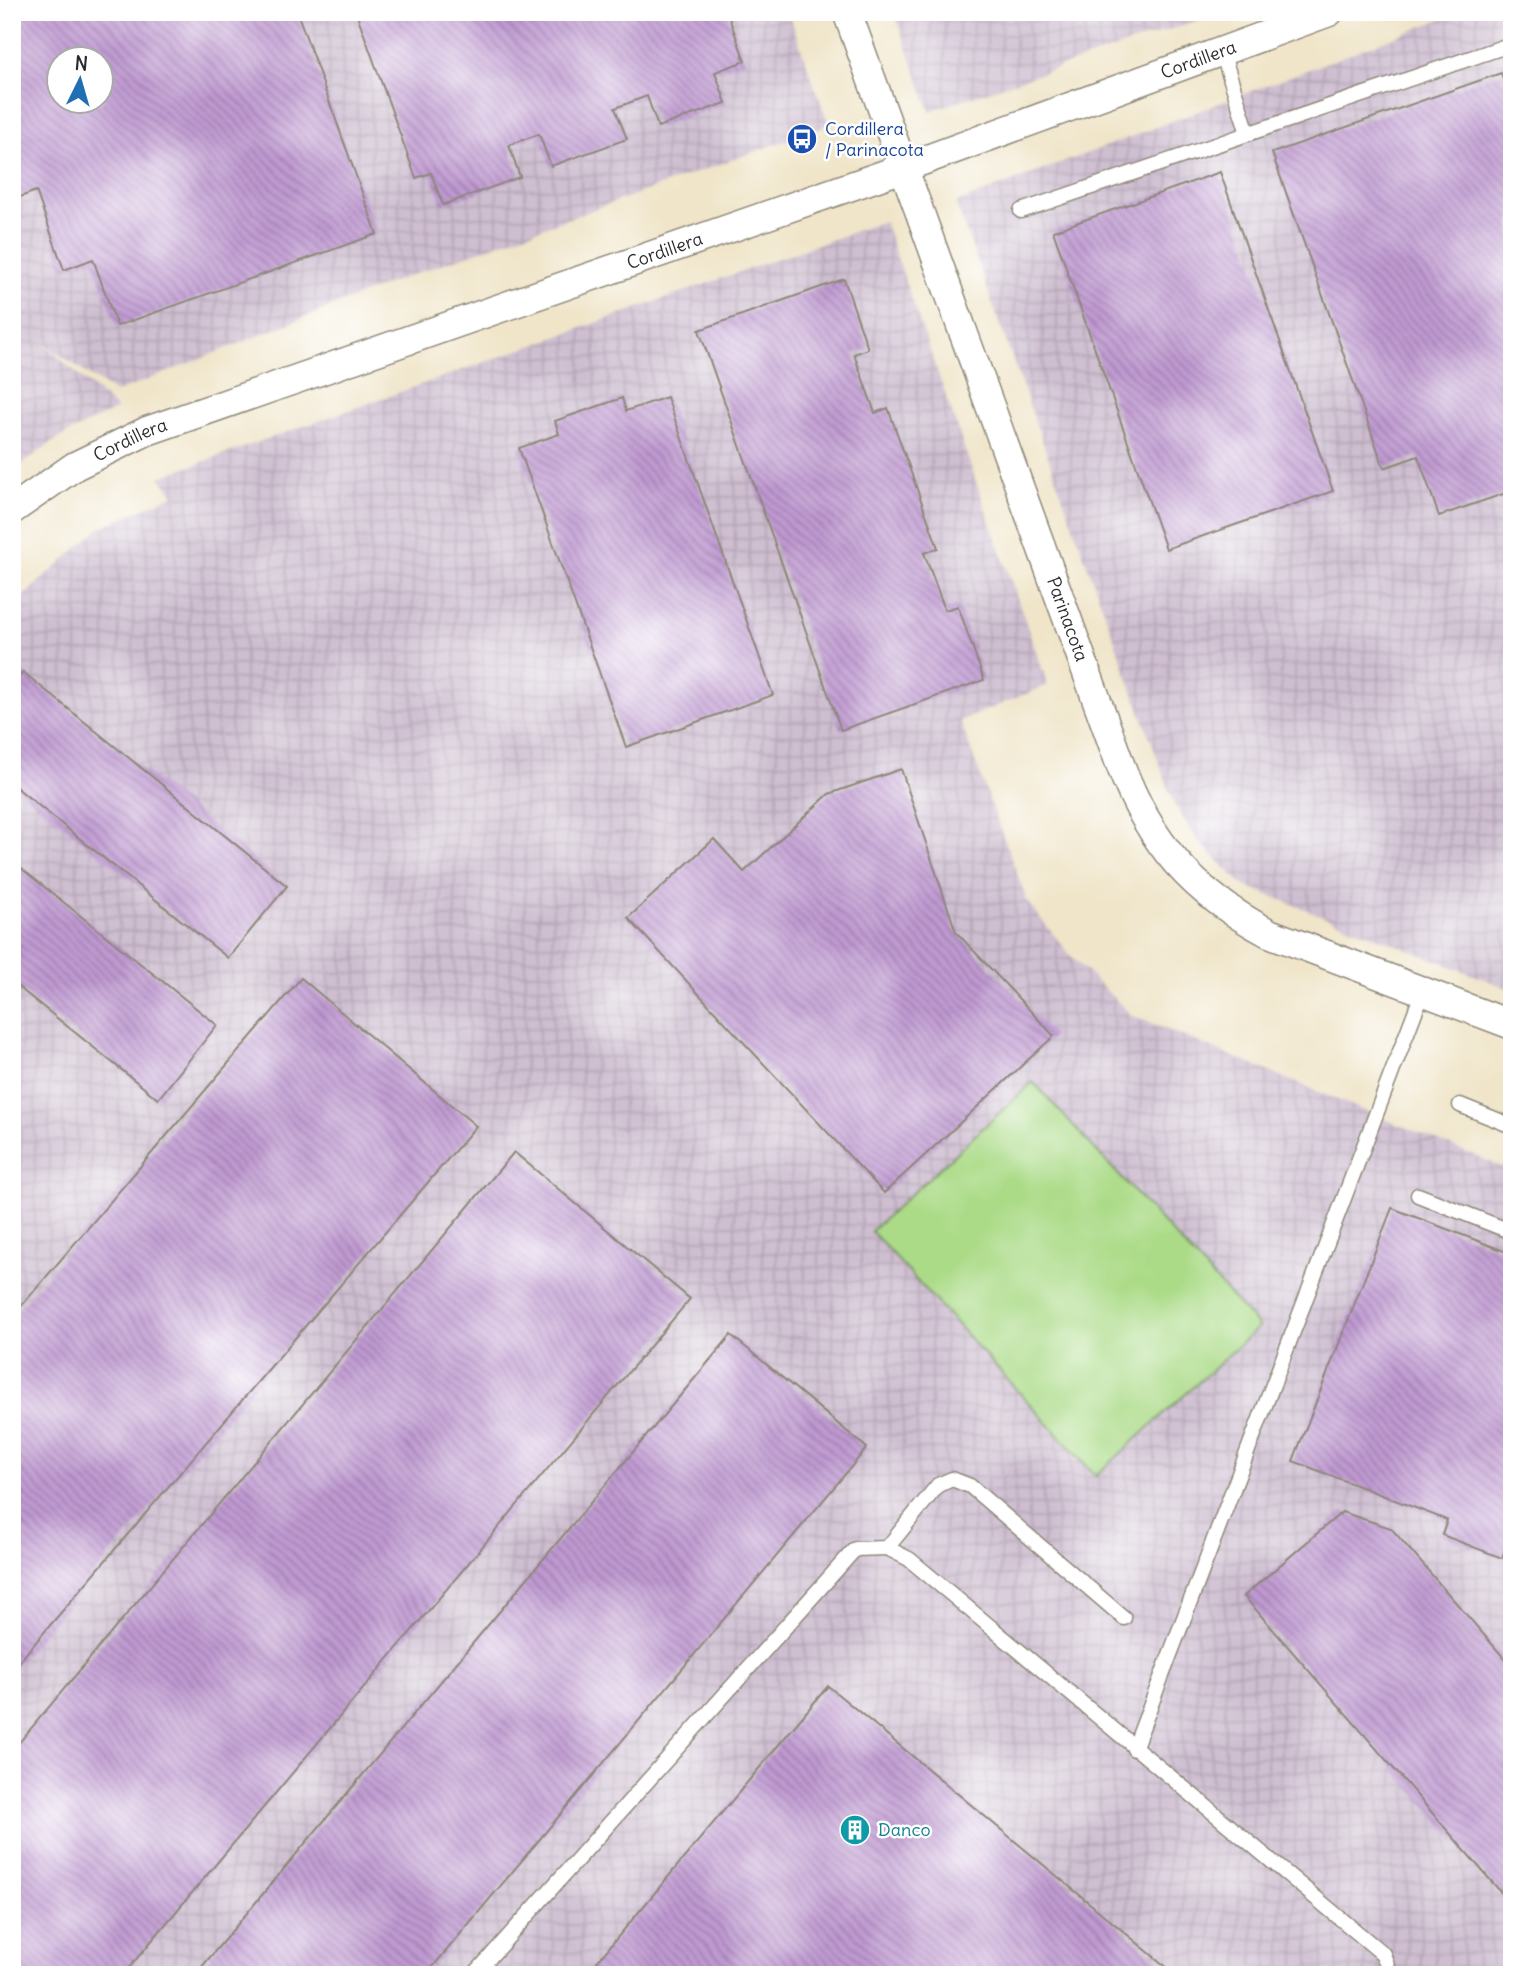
<svg xmlns="http://www.w3.org/2000/svg" width="1524" height="1987" viewBox="0 0 1524 1987" font-family="Delius,sans-serif">
	<style>
		.industrial { fill: url(#industrial-grid); fill-rule: evenodd }
		.grass { fill: #acdb88; stroke: #6c835a; stroke-width: 2 }
		.building { fill: url(#building-back-hatch); fill-rule: evenodd }
		.lines { fill: none; stroke-linecap: round; stroke-linejoin: round }
		.service-casing { stroke: #8e887a; stroke-width: 17 }
		.minor-casing { stroke: #8e887a; stroke-width: 31 }
		.service { stroke: #fff; stroke-width: 14 }
		.minor { stroke: #fff; stroke-width: 28 }
		.labels { text-anchor: middle; stroke-width: 5; stroke-linejoin: round; paint-order: stroke }
		.street-label { font-size: 18px; fill: #2b2b2b; stroke: #fff }
		.transit-label { font-size: 18px; fill: #164399; stroke: #fff; text-anchor: start }
		.culture-label { font-size: 18px; fill: #0d838f; stroke: #fff; text-anchor: start }
	</style>
	<defs>
		<pattern id="industrial-grid" width="8" height="8" patternUnits="userSpaceOnUse" patternTransform="scale(1.75)"><rect width="8" height="8" fill="#cebed0"/><path d="M0 4h8M4 0v8" fill="none" stroke="#b1a3b3"/></pattern>
		<pattern id="building-back-hatch" width="6" height="6" patternUnits="userSpaceOnUse" patternTransform="scale(1.75)"><rect width="6" height="6" fill="#bf99d1"/><path d="M-1 5l2 2M0 0l6 6M5-1l2 2" fill="none" stroke="#9b7daa"/></pattern>
	</defs>
	<rect width="100%" height="100%" fill="#fff"/>
	<filter id="ink" filterUnits="userSpaceOnUse"><feTurbulence type="fractalNoise" baseFrequency=".0143" numOctaves="2"/><feDisplacementMap in="SourceGraphic" scale="14" xChannelSelector="R" yChannelSelector="G"/><feConvolveMatrix kernelMatrix="1 2 1 2 8 2 1 2 1" color-interpolation-filters="sRGB"/></filter>
	<filter id="wash" filterUnits="userSpaceOnUse"><feTurbulence type="fractalNoise" baseFrequency=".00686" numOctaves="4" result="noise"/><feDisplacementMap in="SourceGraphic" scale="28" xChannelSelector="R" yChannelSelector="G"/><feGaussianBlur stdDeviation="1.57" result="paint"/><feColorMatrix in="noise" values="0 0 0 0 0 0 0 0 0 0 0 0 0 0 0 0 0 1.4 0 .05"/><feComposite in="paint" operator="in"/></filter>
	<g filter="url(#wash)">
		<rect width="100%" height="100%" fill="#f0e5c9"/>
		<g class="industrial">
			<path d="M12,12H788L829,125L403,278L115,393L40,341L117,409L60,437L12,471ZM60,60H102V102H60Z"/>
			<polygon points="894,12 1222,12 930,111"/>
			<polygon points="1460,12 1512,12 1512,990 1243,885 1198,841 1174,804 956,203"/>
			<polygon points="884,221 1048,685 960,721 1028,903 1072,957 1131,1015 1512,1171 1512,1975 12,1975 12,606 100,528 174,495 160,477"/>
		</g>
		<polygon class="grass" points="1033,1082 1259,1327 1096,1476 871,1231"/>
		<g id="blocks">
			<g class="building">
				<path d="M12,12H297L377,234L117,326L93,259L64,270L36,191L12,200ZM60,60H102V102H60Z"/>
				<polygon points="356,12 727,12 745,61 715,72 726,103 658,127 647,96 615,108 627,139 551,166 539,134 509,145 520,177 443,205 431,173 416,178"/>
				<polygon points="1501,73 1512,102 1512,491 1439,516 1418,456 1384,468 1272,153"/>
				<polygon points="1220,172 1333,491 1166,549 1053,231"/>
				<polygon points="844,279 868,349 854,354 875,413 888,408 938,548 924,553 945,610 958,606 984,680 841,730 699,330"/>
				<polygon points="667,397 773,695 626,747 519,448 559,434 555,421 622,398 626,411"/>
				<polygon points="23,672 287,886 228,958 12,784 12,685"/>
				<polygon points="901,769 956,932 1054,1036 884,1193 628,918 714,839 744,872 829,794"/>
				<polygon points="12,861 217,1025 158,1099 12,982"/>
				<polygon points="301,978 476,1126 12,1670 12,1317"/>
				<polygon points="514,1152 690,1299 123,1975 12,1975 12,1751"/>
				<polygon points="1392,1208 1512,1254 1512,1545 1507,1543 1502,1558 1442,1535 1447,1520 1293,1461"/>
				<polygon points="731,1335 867,1448 426,1975 195,1975"/>
				<polygon points="1342,1512 1391,1528 1512,1667 1512,1905 1244,1596"/>
				<polygon points="828,1686 1176,1975 586,1975"/>
			</g>
		</g>
	</g>
	<g filter="url(#ink)">
		<use href="#blocks" fill-opacity="0" stroke="#8e887a" stroke-width="2"/>
		<g class="lines">
			<g class="service-casing">
				<g id="service">
					<polyline points="1222,52 1248,133"/>
					<polyline points="1021,211 1512,44"/>
					<polyline points="1460,1105 1512,1126"/>
					<polyline points="1418,1195 1512,1232"/>
					<polyline points="887,1548 938,1485 952,1479 970,1486 1124,1618"/>
					<polyline points="1134,1749 1423,991"/>
					<polyline points="474,1975 855,1549 887,1548 909,1559 1383,1954 1391,1975"/>
				</g>
			</g>
			<g class="minor-casing">
				<g id="minor">
					<path id="s1" d="M847,12L1120,764C1150,844 1193,893 1269,933L1512,1025"/>
					<path id="s2" d="M12,510L75,466L147,431L903,168L1329,12"/>
				</g>
			</g>
			<use href="#service" class="service"/>
			<use href="#minor" class="minor"/>
		</g>
	</g>
	<defs>
		<g id="bus-disc" transform="scale(1.575)"><circle r="9.5" fill="#1a4fb4" stroke="#fff"/><path d="M-5-6H5V4H4V6H2V4H-2V6H-4V4H-5ZM-3.5-4V0h7V-4ZM-3.5 1.2v1.5H-2V1.2ZM2 1.2v1.5H3.5V1.2Z" fill="#fff"/></g>
		<g id="building-disc" transform="scale(1.575)"><circle r="9.5" fill="#0f9aa8" stroke="#fff"/><path d="M-4-6H4V6H1V3H-1V6H-4ZM-2.5-4.3h1.7v1.8h-1.7ZM.8-4.3h1.7v1.8H.8ZM-2.5-1h1.7V.8h-1.7ZM.8-1h1.7V.8H.8Z" fill="#fff"/></g>
	</defs>
	<g fill-rule="evenodd">
		<use href="#bus-disc" x="802" y="139"/>
		<use href="#building-disc" x="855" y="1830"/>
	</g>
	<g class="labels">
		<g class="street-label">
			<text dy="6" stroke="none"><textPath href="#s2" startOffset="1272">Cordillera</textPath></text>
			<text dy="6" stroke="none"><textPath href="#s2" startOffset="705">Cordillera</textPath></text>
			<text dy="6" stroke="none"><textPath href="#s2" startOffset="138">Cordillera</textPath></text>
			<text dy="6" stroke="none"><textPath href="#s1" startOffset="646">Parinacota</textPath></text>
		</g>
		<g class="transit-label">
			<text x="825" y="135">Cordillera<tspan x="825" dy="21">/ Parinacota</tspan></text>
		</g>
		<g class="culture-label">
			<text x="878" y="1836">Danco</text>
		</g>
	</g>
	<rect width="1524" height="1987" fill="none" stroke="#fff" stroke-width="42"/>
	<g transform="translate(80 80) rotate(5)"><circle r="33" fill="#ffffff" stroke="#aaaaaa" stroke-width="2"/>
	<path d="M0-5L12 26L0 18L-12 26Z" fill="#1f6fb2"/>
	<text y="-10" font-size="19" font-weight="bold" text-anchor="middle" fill="#2b2b2b">N</text>
	</g>
</svg>
